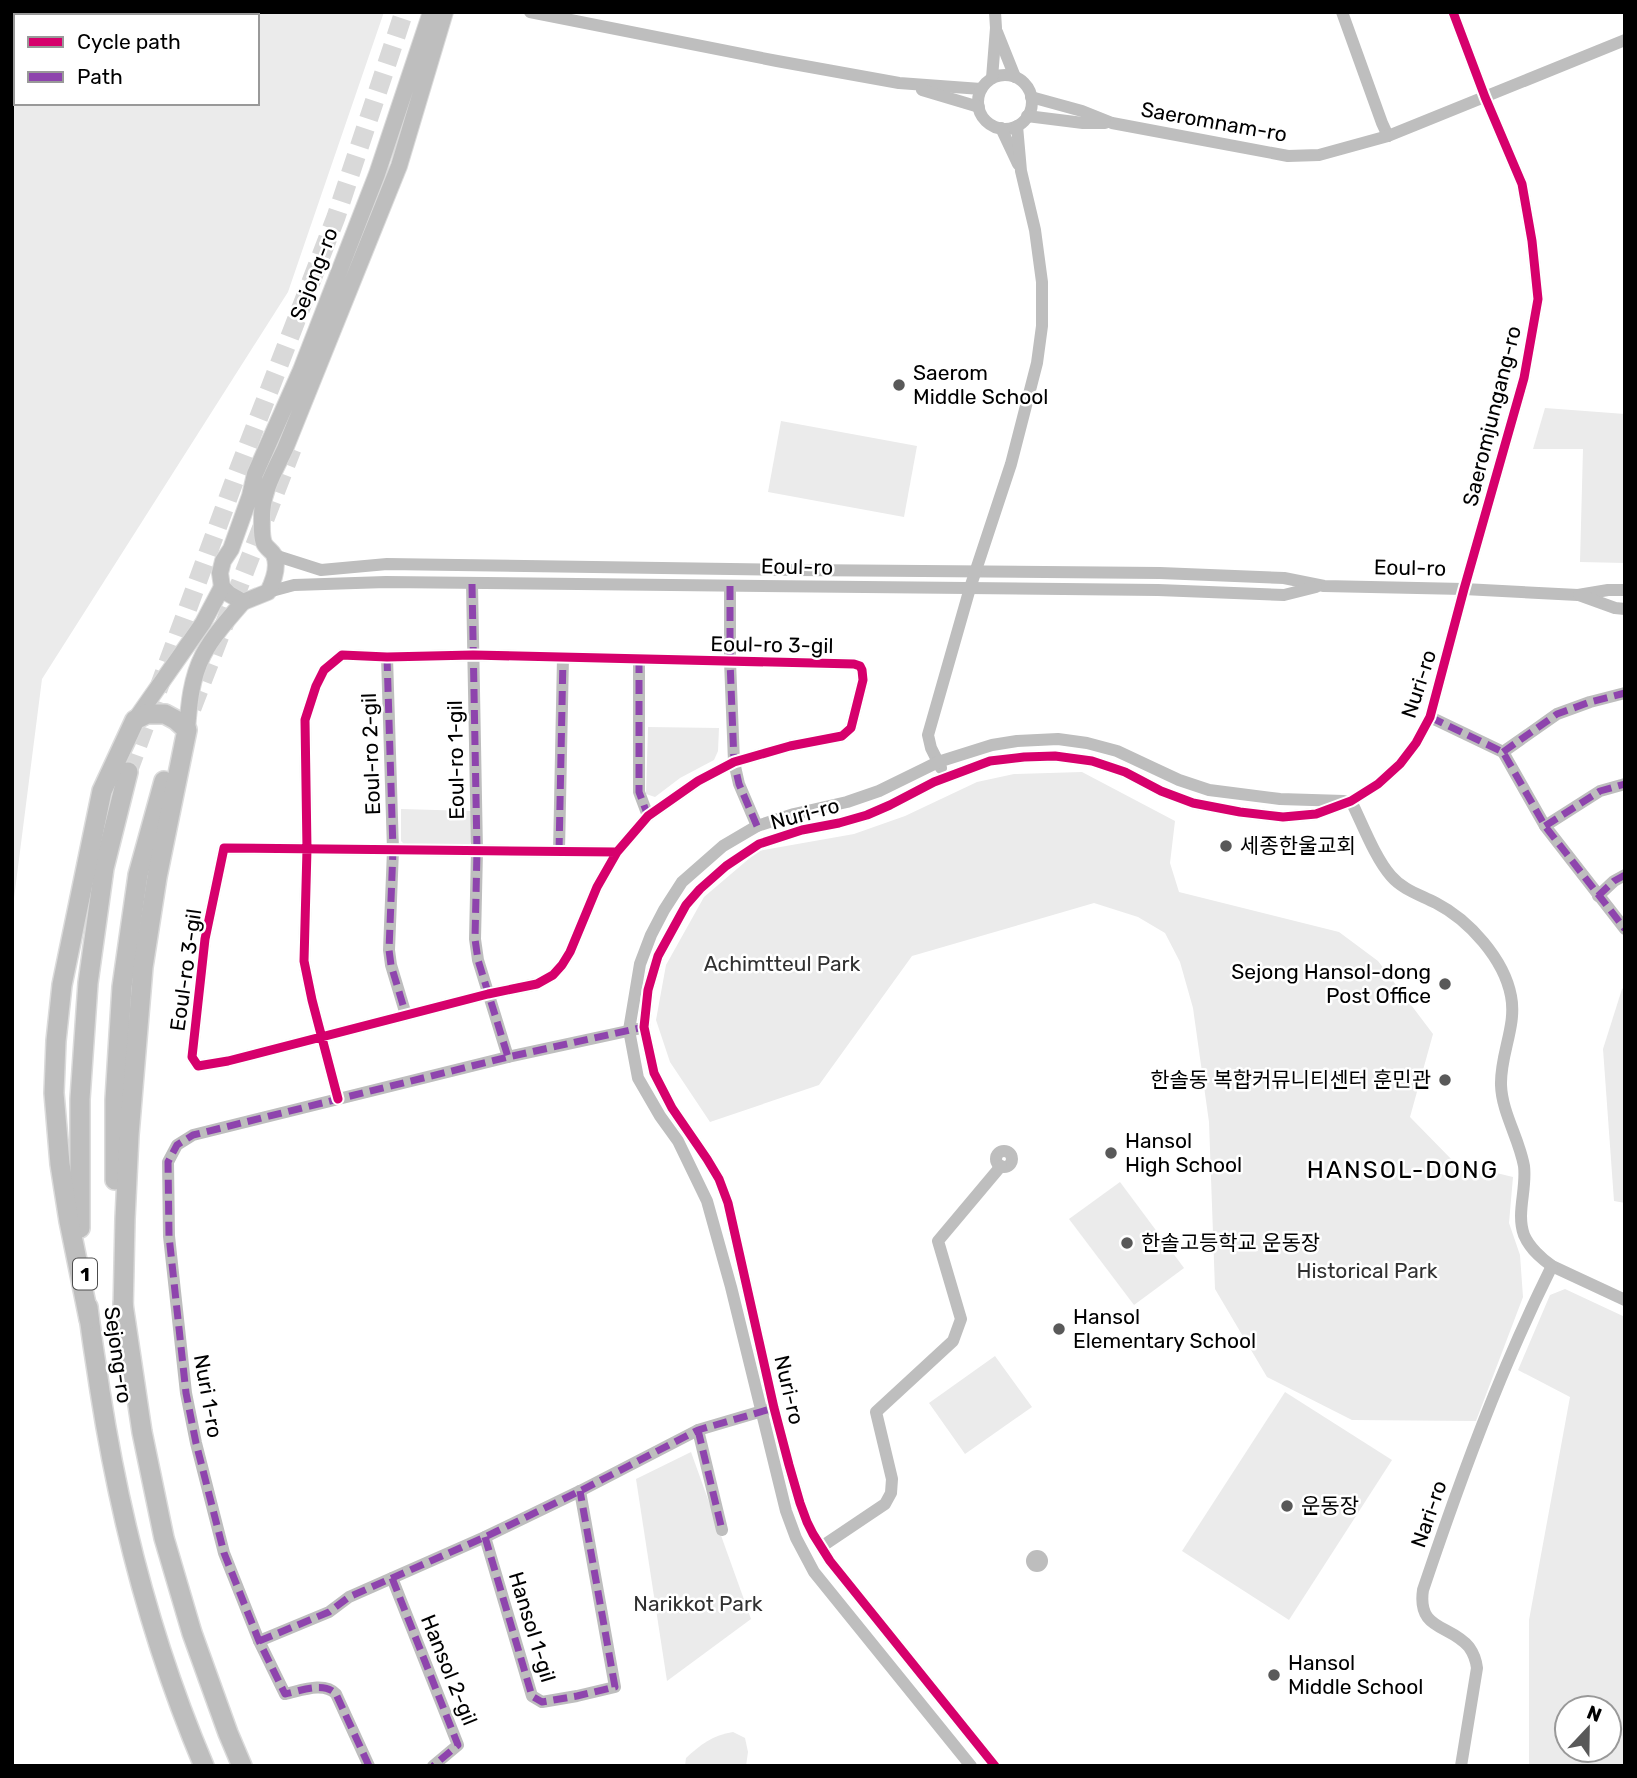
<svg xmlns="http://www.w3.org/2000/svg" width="1637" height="1778" viewBox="0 0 1637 1778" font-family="Rubik,'Noto Sans KR',sans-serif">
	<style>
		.green { fill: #ebebeb; fill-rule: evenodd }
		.water { fill: #bdbdbd }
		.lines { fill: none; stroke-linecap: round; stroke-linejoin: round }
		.highway-tunnel { stroke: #d9d9d9; stroke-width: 19; stroke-dasharray: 19 10; stroke-linecap: butt }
		.major-casing { stroke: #dbdbdb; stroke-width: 18 }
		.highway-casing { stroke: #dbdbdb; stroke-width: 22 }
		.minor { stroke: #bebebe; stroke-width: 12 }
		.major { stroke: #bebebe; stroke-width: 16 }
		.highway { stroke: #bebebe; stroke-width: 19 }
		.quiet { stroke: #8e44ad; stroke-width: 7; stroke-dasharray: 14 7; stroke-linecap: butt }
		.cycleway-casing { stroke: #fff; stroke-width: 13 }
		.cycleway { stroke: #d6006c; stroke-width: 9 }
		.poi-dot { fill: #595959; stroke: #fff; stroke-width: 2.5 }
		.labels { text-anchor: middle; stroke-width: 5; stroke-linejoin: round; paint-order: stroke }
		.shield { fill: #fff; stroke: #4c4c4c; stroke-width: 2 }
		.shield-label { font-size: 19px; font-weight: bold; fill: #000 }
		.street-label { font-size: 21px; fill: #000; stroke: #fff }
		.poi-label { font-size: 21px; fill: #000; stroke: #fff; text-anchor: start }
		.park-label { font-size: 21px; fill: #313131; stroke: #fff }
		.quarter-label { font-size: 24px; letter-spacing: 2px; fill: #000; stroke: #fff }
	</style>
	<rect width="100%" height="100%" fill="#fff"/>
	<g class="green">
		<path d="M12,12H384L288,292L42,679L12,914ZM16,16H257V103H16Z"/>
		<polygon points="1545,408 1625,414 1625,563 1580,562 1583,449 1533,449"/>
		<polygon points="781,421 917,446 904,517 768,492"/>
		<polygon points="648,727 719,728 718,751 714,760 680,778 655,797 646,794"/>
		<polygon points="1082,772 1175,821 1170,863 1179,892 1339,932 1378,961 1433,1034 1410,1117 1455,1163 1513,1177 1509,1223 1520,1255 1523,1297 1476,1421 1352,1420 1267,1377 1215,1289 1209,1122 1193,1008 1180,962 1165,933 1138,917 1094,903 912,956 819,1085 710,1122 670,1062 656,1020 666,965 704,897 758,851 854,834 905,816 977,782 1014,774"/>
		<polygon points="401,809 471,811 471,842 467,848 407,847 401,841"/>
		<polygon points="1625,987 1625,1203 1614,1201 1603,1049 1622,989"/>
		<polygon points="1120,1182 1184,1268 1134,1305 1069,1219"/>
		<path d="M1565,1289L1625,1317V1766H1529V1620L1570,1397L1518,1370L1550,1295ZM1567,1708H1609V1750H1567Z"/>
		<polygon points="995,1356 1032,1407 965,1454 929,1403"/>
		<polygon points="1285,1392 1392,1460 1289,1620 1182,1551"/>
		<polygon points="691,1452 751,1619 667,1681 636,1479"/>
		<path d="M733,1732L745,1738L748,1752L746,1766H685L686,1758C700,1745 713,1735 733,1732Z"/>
	</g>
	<circle class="water" cx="1037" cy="1561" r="11"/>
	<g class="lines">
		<g class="highway-tunnel">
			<polyline points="192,708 292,449"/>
			<polyline points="128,772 235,479 336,217 404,12"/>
		</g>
		<g class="major-casing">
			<g id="major">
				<path d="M431,12L377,174L301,370L255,474L250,496L231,549L223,561L220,573L222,587L229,594L243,602L268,592C273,582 279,567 274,555C272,551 266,548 264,543C261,536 262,523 262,516C262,492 275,470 285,449L399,166L445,12"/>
				<polyline points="135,720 203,623 222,587"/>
				<path d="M187,730C189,704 191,679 203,655C213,636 229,618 243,602"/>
			</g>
		</g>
		<g class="highway-casing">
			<g id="highway">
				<polyline points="115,1180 115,1100 122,987 138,875 164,781"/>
				<polyline points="80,1228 80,1099 88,983 104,868 128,772"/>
				<polyline points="123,1304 142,1432 164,1538 192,1633 228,1733 242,1766"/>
				<path d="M88,1307C91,1335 96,1363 100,1391C120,1520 153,1646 204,1766"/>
				<polyline points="89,1319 69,1221 60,1164 54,1093 56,1041 62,985 102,791 135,720 147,714 165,714 176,720 187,730 157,877 143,967 129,1135 125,1219 123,1314"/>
			</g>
		</g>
		<g class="minor">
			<polyline points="530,12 777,61 899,83 981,89"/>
			<polyline points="1342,12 1382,123 1388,136"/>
			<polyline points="997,32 1015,77"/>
			<circle cx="1005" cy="102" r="27"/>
			<polyline points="992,78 996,28 995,12"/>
			<polyline points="922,90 979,107"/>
			<polyline points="1031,97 1082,111 1112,123 1288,156 1319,155 1388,136 1625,40"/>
			<polyline points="1027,116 1083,123 1105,123"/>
			<polyline points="1001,128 1018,164"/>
			<polyline points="274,555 321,570 387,564 795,570 1160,573 1284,578 1324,586 1464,589 1578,595 1608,590 1625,590"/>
			<polyline points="472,584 477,851 475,939 478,960 508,1057"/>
			<polyline points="730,586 730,661 734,762 739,784 757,826"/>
			<polyline points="268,592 294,585 386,582 1158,590 1284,595 1316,587"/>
			<polyline points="1579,595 1615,608 1625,609"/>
			<polyline points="387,657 393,850 389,950 391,965 406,1015"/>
			<polyline points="639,659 639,792 648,816"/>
			<polyline points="1430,717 1503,752 1545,826 1625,929"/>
			<polyline points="1503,752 1557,714 1590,702 1625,693"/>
			<polyline points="941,768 931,748 928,735 970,588 1011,464 1037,363 1042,326 1042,282 1035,230 1021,171 1017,126"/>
			<path d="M1351,801C1362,823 1375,858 1391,876C1403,890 1421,895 1436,903C1469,920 1504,959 1511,996C1517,1026 1500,1054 1501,1085C1502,1113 1519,1138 1524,1166C1527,1189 1516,1213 1524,1235C1529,1247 1542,1259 1552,1266L1625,1300"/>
			<polyline points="1545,826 1600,791 1625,784"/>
			<polyline points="559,852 563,657"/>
			<polyline points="1598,896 1614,881 1625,875"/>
			<path d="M338,1099L312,1000L304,961L307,849L305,720L316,686L324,670L342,655L387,657L473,655L854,664L860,666L862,670L863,680L851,728L842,736L790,746L734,762L698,781L648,816L617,852L597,887L570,952L562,965L553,975L537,984L488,994L228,1061L198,1066L192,1057L205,939L224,848C355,849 486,851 617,852"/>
			<circle cx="1004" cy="1159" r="8"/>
			<polyline points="698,1430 722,1530"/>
			<polyline points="485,1537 532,1696 542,1702 577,1696 615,1687 580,1491"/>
			<polyline points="821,1547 885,1504 891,1493 892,1479 876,1412 953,1341 961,1319 938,1241 1001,1166"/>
			<polyline points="392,1578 458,1745 433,1766"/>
			<polyline points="259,1641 329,1612 349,1597 485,1537 580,1491 698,1430 766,1410"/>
			<path d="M369,1766L336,1694C324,1681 300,1691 285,1694L259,1641L224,1553L196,1443L186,1393L169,1236L168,1162L177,1145L193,1135L508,1057L637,1029"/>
			<polyline points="971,1766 814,1572 796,1538 786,1511 731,1287 707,1201 678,1141 660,1116 638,1078 629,1030 640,964 651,935 664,910 682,882 723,846 757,826 794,814 847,802 879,791 938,762 992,745 1017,741 1058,739 1087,743 1117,751 1179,780 1209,790 1280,799 1344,801"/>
			<polyline points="995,1766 830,1561 813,1534 807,1522 800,1503 789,1465 774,1408 728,1203 719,1179 707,1159 672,1108 654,1073 644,1027 648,990 658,956 686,905 700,889 726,866 759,844 802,830 839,823 867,815 890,805 934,782 990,761 1024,757 1055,756 1092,761 1125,772 1161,791 1193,803 1240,812 1283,817 1316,814 1351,801 1378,784 1400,764 1416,743 1430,717 1464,589 1524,378 1538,299 1532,241 1522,184 1485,97 1453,12"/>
			<path d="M1461,1766L1477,1668C1476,1660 1474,1654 1469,1647C1450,1624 1417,1631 1423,1590C1460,1480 1500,1370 1552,1266"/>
		</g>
		<use href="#major" class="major"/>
		<use href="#highway" class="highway"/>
		<g class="quiet">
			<polyline points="472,584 477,851 475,939 478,960 508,1057"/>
			<polyline points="730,586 730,661 734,762 739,784 757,826"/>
			<polyline points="387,657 393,850 389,950 391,965 406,1015"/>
			<polyline points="639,659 639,792 648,816"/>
			<polyline points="1430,717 1503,752 1545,826 1625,929"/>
			<polyline points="1503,752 1557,714 1590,702 1625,693"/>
			<polyline points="1545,826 1600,791 1625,784"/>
			<polyline points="559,852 563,657"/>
			<polyline points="1598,896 1614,881 1625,875"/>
			<polyline points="698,1430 722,1530"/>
			<polyline points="485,1537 532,1696 542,1702 577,1696 615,1687 580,1491"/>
			<polyline points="392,1578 458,1745 433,1766"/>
			<polyline points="259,1641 329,1612 349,1597 485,1537 580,1491 698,1430 774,1408"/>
			<path d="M369,1766L336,1694C324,1681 300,1691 285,1694L259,1641L224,1553L196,1443L186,1393L169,1236L168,1162L177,1145L193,1135L508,1057L644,1027"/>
		</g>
		<g class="cycleway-casing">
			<g id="cycleway">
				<path d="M338,1099L312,1000L304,961L307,849L305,720L316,686L324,670L342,655L387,657L473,655L854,664L860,666L862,670L863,680L851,728L842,736L790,746L734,762L698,781L648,816L617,852L597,887L570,952L562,965L553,975L537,984L488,994L228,1061L198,1066L192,1057L205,939L224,848C355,849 486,851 617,852"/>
				<polyline points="995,1766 830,1561 813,1534 807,1522 800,1503 789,1465 774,1408 728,1203 719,1179 707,1159 672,1108 654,1073 644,1027 648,990 658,956 686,905 700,889 726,866 759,844 802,830 839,823 867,815 890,805 934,782 990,761 1024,757 1055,756 1092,761 1125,772 1161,791 1193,803 1240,812 1283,817 1316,814 1351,801 1378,784 1400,764 1416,743 1430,717 1464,589 1524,378 1538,299 1532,241 1522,184 1485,97 1453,12"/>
			</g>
		</g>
		<use href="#cycleway" class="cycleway"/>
	</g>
	<g class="poi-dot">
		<circle cx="899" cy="385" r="7"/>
		<circle cx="1226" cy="846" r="7"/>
		<circle cx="1445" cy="984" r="7"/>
		<circle cx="1445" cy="1080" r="7"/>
		<circle cx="1111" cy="1153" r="7"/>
		<circle cx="1127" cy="1243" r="7"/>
		<circle cx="1059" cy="1329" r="7"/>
		<circle cx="1287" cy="1506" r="7"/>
		<circle cx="1274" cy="1675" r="7"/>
	</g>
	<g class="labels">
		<rect class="shield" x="73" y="1258.5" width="24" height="31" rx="5"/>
		<g class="shield-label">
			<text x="85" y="1281">1</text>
		</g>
		<g class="street-label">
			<text transform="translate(1214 122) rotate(10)" y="7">Saeromnam-ro</text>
			<text transform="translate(314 274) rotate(-69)" y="7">Sejong-ro</text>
			<text transform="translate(1492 416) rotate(-76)" y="7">Saeromjungang-ro</text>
			<text transform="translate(797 567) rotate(1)" y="7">Eoul-ro</text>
			<text transform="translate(1410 568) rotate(1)" y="7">Eoul-ro</text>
			<text transform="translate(772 645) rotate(1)" y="7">Eoul-ro 3-gil</text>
			<text transform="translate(1419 684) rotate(-72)" y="7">Nuri-ro</text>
			<text transform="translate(371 754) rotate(-92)" y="7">Eoul-ro 2-gil</text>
			<text transform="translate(456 760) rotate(-91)" y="7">Eoul-ro 1-gil</text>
			<text transform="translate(805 814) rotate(-15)" y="7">Nuri-ro</text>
			<text transform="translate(186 970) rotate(-82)" y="7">Eoul-ro 3-gil</text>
			<text transform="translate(118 1355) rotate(82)" y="7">Sejong-ro</text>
			<text transform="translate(789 1390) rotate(77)" y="7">Nuri-ro</text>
			<text transform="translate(208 1396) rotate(80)" y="7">Nuri 1-ro</text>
			<text transform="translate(1429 1514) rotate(-71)" y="7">Nari-ro</text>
			<text transform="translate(532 1627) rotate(73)" y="7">Hansol 1-gil</text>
			<text transform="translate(449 1670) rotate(68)" y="7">Hansol 2-gil</text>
		</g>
		<g class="poi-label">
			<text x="913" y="380">Saerom<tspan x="913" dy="24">Middle School</tspan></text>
			<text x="1240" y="853">세종한울교회</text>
			<text x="1431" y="979" text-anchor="end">Sejong Hansol-dong<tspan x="1431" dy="24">Post Office</tspan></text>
			<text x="1431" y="1087" text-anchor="end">한솔동 복합커뮤니티센터 훈민관</text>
			<text x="1125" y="1148">Hansol<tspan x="1125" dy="24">High School</tspan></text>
			<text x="1141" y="1250">한솔고등학교 운동장</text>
			<text x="1073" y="1324">Hansol<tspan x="1073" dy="24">Elementary School</tspan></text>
			<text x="1301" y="1513">운동장</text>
			<text x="1288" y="1670">Hansol<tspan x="1288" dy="24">Middle School</tspan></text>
		</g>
		<g class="park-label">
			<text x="782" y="971">Achimtteul Park</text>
			<text x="1367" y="1278">Historical Park</text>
			<text x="698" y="1611">Narikkot Park</text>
		</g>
		<g class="quarter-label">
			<text x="1403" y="1178">HANSOL-DONG</text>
		</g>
	</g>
	<rect width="1637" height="1778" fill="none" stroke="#000000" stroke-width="28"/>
	<rect x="14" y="14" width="245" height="91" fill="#ffffff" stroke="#999999" stroke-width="2"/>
	<rect x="28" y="37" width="35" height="10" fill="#d6006c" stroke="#999999" stroke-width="2"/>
	<text x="77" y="49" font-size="21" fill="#000000">Cycle path</text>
	<rect x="28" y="72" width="35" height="10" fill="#8e44ad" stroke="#999999" stroke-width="2"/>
	<text x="77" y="84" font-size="21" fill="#000000">Path</text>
	<g transform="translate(1588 1729) rotate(22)"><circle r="33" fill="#ffffff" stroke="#999999" stroke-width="2"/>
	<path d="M0-5L12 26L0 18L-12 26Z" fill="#595959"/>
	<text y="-10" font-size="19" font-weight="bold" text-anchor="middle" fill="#000000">N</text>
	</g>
</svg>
